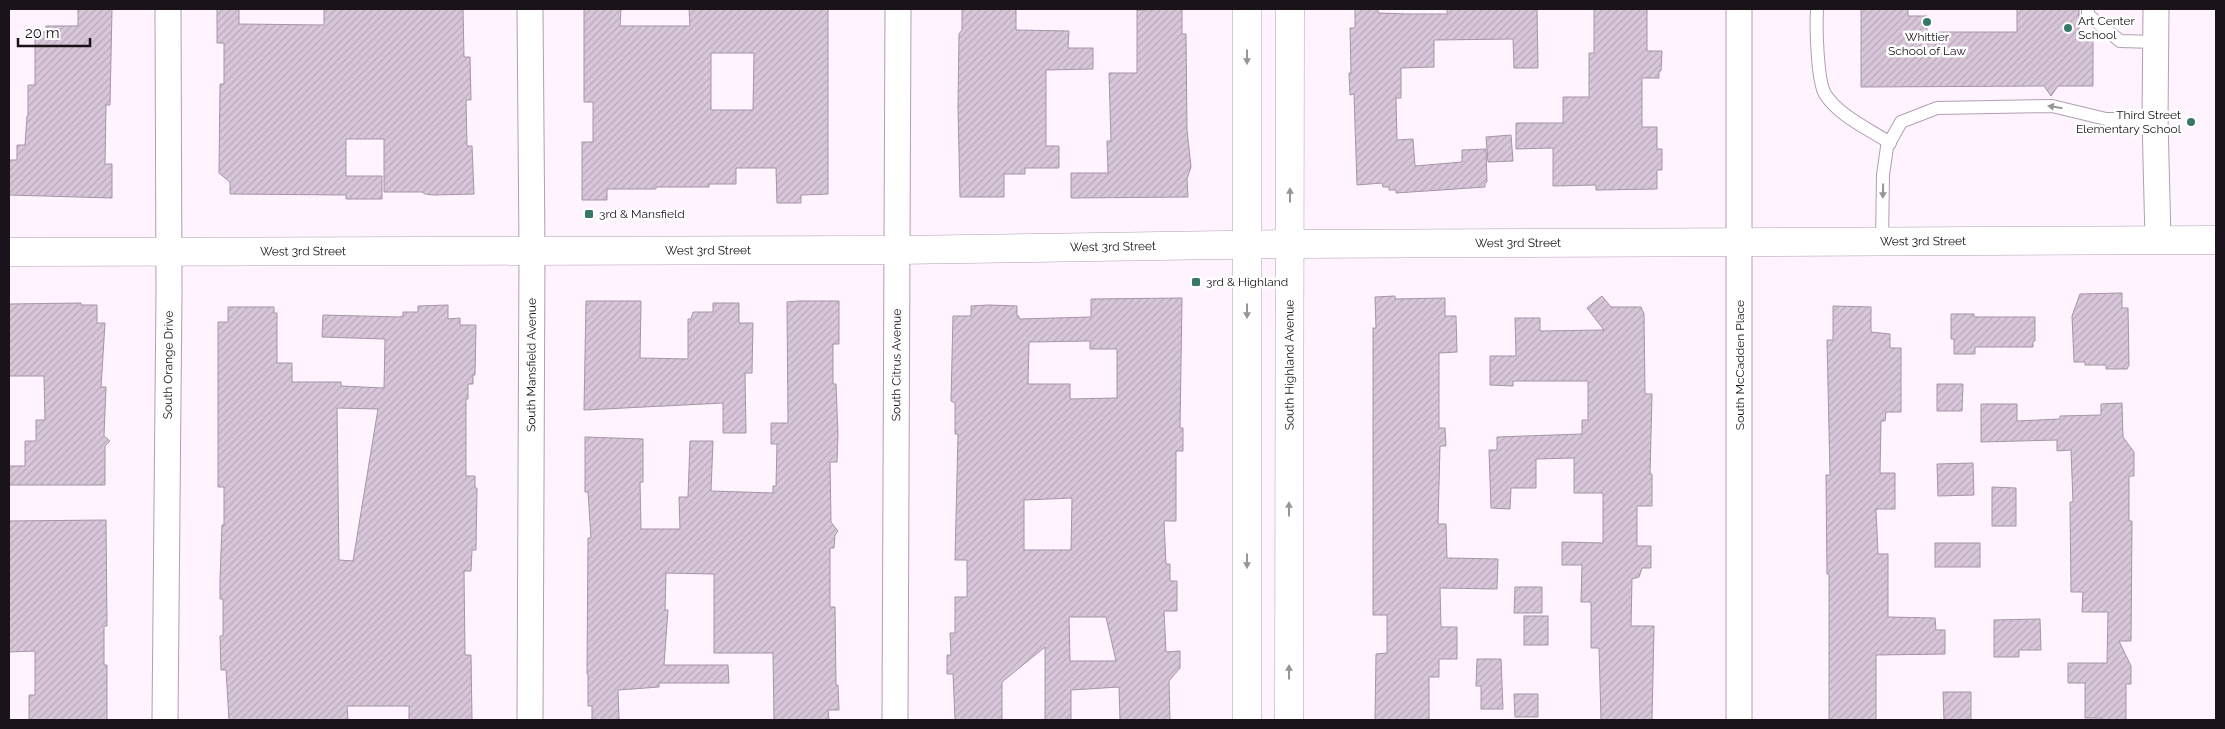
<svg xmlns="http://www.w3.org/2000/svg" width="2225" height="729" viewBox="0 0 2225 729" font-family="Raleway,sans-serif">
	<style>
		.building { fill: url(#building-hatch); stroke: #a694a7; fill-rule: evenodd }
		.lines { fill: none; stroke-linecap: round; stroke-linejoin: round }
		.lane-casing { stroke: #b09fb2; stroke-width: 14 }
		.street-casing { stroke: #b09fb2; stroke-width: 27 }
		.secondary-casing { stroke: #b09fb2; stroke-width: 29 }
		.lane { stroke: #fff; stroke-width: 12 }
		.street { stroke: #fff; stroke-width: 25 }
		.secondary { stroke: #fff; stroke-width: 28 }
		.oneway { fill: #989598 }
		.poi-dot { fill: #387867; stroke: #fff; stroke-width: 2 }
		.labels { text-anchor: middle; stroke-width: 5; stroke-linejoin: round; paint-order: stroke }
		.poi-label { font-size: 12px; fill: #1a131a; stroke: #fff; text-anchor: start }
		.street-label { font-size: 12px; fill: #1a131a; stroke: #fff }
	</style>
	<defs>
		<pattern id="building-hatch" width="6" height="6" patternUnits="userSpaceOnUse" patternTransform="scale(1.25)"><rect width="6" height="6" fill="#d8c6d9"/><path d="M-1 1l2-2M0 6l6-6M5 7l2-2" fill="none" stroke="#b9a9ba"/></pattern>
	</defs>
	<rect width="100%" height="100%" fill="#fef3ff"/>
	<g class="building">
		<polygon points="78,9 112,9 110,105 106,105 105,164 112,164 112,198 9,195 9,160 17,160 17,145 25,145 27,116 28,116 28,85 35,85 35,32 46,32 46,26 78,26"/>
		<polygon points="217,9 239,9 239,24 324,25 324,9 463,9 464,57 470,57 471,100 466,100 467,146 472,146 474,194 434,195 425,194 422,192 384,192 384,139 346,139 346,176 382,176 382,199 346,199 346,195 230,194 230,182 219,173 220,84 224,84 224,43 217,43"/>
		<path d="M584,9H621L620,26H690L689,9H828V194L801,195V203H777L776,168H736V184H709V187H656V189H607V200H582V142H593V102H584ZM711,53H754L753,110H711Z"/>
		<polygon points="962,9 1016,9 1016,30 1069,31 1068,48 1093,48 1093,69 1046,70 1046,146 1059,146 1059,168 1025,168 1025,174 1004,174 1004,197 960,197 958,108 959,34 962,30"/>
		<polygon points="1182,9 1182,34 1186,34 1187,130 1191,167 1187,179 1188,197 1071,198 1071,173 1108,173 1107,141 1111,141 1109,73 1137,73 1137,10"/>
		<polygon points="1355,9 1378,9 1378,13 1407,14 1447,14 1447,9 1537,9 1538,68 1514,68 1513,39 1434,40 1434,67 1401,68 1401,98 1396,98 1397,140 1413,139 1415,166 1462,162 1462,150 1486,149 1487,182 1485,183 1485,187 1396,193 1396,190 1389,190 1389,187 1383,187 1382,183 1357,185 1354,94 1350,95 1349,73 1351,73 1350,28 1355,28"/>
		<polygon points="1594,9 1647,9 1647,51 1662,51 1661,71 1659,71 1659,78 1642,78 1642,127 1657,127 1657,149 1662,149 1662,170 1657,170 1657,189 1596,190 1596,185 1553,186 1553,148 1516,149 1516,123 1563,123 1563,97 1589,97 1589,53 1594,53"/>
		<polygon points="1861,9 1908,9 1908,16 1927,16 1927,32 2017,32 2017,9 2079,9 2079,37 2093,37 2093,86 2058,86 2051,96 2044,86 1861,87"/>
		<polygon points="1511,135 1513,161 1488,162 1486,137"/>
		<polygon points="2122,293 2122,308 2128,308 2129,365 2127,369 2106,369 2106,365 2085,365 2085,362 2074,362 2072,316 2080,294"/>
		<polygon points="1395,296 1395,299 1445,298 1445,316 1456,316 1457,352 1439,353 1439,428 1445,428 1446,446 1440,446 1438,524 1446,524 1447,558 1498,559 1497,589 1440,588 1441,627 1457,627 1457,659 1439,659 1439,677 1429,677 1429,720 1375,720 1376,654 1387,653 1387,615 1373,615 1373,328 1376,328 1375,297"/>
		<polygon points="1602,296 1611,307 1641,307 1644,314 1645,394 1652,394 1650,474 1652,474 1652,506 1637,506 1637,546 1651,546 1651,568 1642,568 1639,577 1632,579 1631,626 1654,626 1652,720 1601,720 1599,648 1591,648 1591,602 1581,602 1582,565 1562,565 1562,542 1603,543 1603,493 1574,493 1574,458 1536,459 1536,488 1511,488 1510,509 1491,508 1489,450 1497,450 1497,437 1582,434 1582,420 1588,420 1588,381 1513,381 1513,386 1490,385 1490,356 1516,356 1515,318 1540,318 1540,331 1604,330 1587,308"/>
		<path d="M1182,298L1180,428H1183V451H1176V521H1164L1166,564H1170V581H1177V611H1164L1166,652L1180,651V668L1169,681L1170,720H1120L1119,687L1071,690V720H1045V647L1002,682V720H955L953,674H947V655H951L950,633H955V597H967V560H955L958,434H955V403L951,401L953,316H971V306L989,305L1017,306V316H1019V319L1091,317V299ZM1090,341V349H1117V398L1070,399V384H1028L1029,342ZM1072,498L1071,550H1024V500ZM1069,617H1106L1116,661H1070Z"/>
		<polygon points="586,301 641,301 640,358 688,359 688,319 691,319 693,312 713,312 713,303 739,303 739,323 753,323 752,373 745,373 746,433 723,433 723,403 584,410"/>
		<polygon points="798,301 839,301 839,344 833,344 833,384 836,384 838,435 837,462 830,462 831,522 838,531 835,535 834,548 830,548 830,607 835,607 836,685 838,685 839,710 828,710 829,720 774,720 773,653 714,653 714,574 666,573 665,610 668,610 664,665 728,665 729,683 659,683 659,687 618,690 619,720 592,720 592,706 588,706 588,674 587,674 588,538 591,538 588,492 585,492 585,437 643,439 643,482 640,482 641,529 680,529 679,497 688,497 690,441 713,441 711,491 773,493 773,486 776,486 777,444 771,444 771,423 788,423 787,302"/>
		<polygon points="81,303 81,305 97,305 97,323 105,323 101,387 106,387 104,436 110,441 105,446 105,485 9,485 9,466 25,466 25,441 36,441 36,420 45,420 44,376 9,376 9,304"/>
		<path d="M448,305V319L460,318V325H476L475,375H473V384H468V399H466V476H475V488H477L476,550H472L471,571H464L465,655H471L472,720H409V706H347L348,720H229L226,670H221L220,636H223V599H220V580L222,525H224V487H218V322H228V307H274V313H277V363H292V382H341V386L384,388L385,339L322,337L323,315L399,317L403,316V312H418V306ZM337,408L378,409L353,561L339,560Z"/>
		<polygon points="1833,306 1871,307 1871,332 1890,334 1890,348 1901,348 1901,412 1886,412 1885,421 1881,421 1880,473 1895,473 1895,509 1876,509 1878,554 1888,554 1888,617 1935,618 1936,630 1945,630 1945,654 1876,655 1876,720 1829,720 1829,574 1827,574 1826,475 1830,475 1827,340 1833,340"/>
		<polygon points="1951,314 1974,314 1974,317 2035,317 2035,341 2033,341 2033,347 1975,347 1975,354 1954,354 1954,339 1951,339"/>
		<polygon points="1937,384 1963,384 1962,411 1937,411"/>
		<polygon points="2122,403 2123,437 2134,452 2134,476 2129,476 2129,521 2132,521 2131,641 2119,641 2131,666 2131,684 2126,684 2126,720 2101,720 2101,718 2085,718 2085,683 2068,683 2068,663 2107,663 2108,612 2082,612 2083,592 2071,592 2070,502 2073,502 2071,450 2057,451 2057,440 1981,442 1981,404 2017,404 2017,421 2060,419 2060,416 2101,415 2101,404"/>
		<polygon points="1973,463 1974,495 1938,496 1937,464"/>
		<polygon points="1992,487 2016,488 2016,526 1992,526"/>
		<polygon points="106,520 107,626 104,626 104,665 107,665 107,720 29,720 29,695 35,695 35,651 9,652 9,521"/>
		<rect x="1935" y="543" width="45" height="24"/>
		<polygon points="1515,587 1542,587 1542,613 1514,613"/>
		<rect x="1524" y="616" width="24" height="29"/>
		<polygon points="2040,619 2041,650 2019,650 2019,657 1994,657 1994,620"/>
		<polygon points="1477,659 1501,659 1503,709 1481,709 1481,686 1476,686"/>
		<polygon points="1943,692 1971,692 1971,720 1944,720"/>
		<polygon points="1514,694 1538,694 1538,717 1515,717"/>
	</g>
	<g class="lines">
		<g class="lane-casing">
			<g id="lane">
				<path d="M1817,9C1816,26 1817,80 1825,94C1839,116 1869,129 1890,143"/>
				<polyline points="2088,9 2088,15 2120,41 2156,42"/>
				<polyline points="1882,242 1883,175 1887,147 1901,122 1937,108 2052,106 2106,119 2155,119"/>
			</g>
		</g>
		<g class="street-casing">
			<g id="street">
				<polyline points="2156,9 2155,119 2158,240"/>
				<path id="s1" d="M165,720L169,292L168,9"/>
				<path id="s2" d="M530,720L532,251L530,9"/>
				<path id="s3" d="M895,720L898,9"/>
				<polyline points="1739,720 1739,9"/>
			</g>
		</g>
		<g class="secondary-casing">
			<g id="secondary">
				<polyline points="1247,9 1247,720"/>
				<path id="s4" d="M9,252L898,250L1289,244L2216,240"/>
				<path id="s5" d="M1289,720L1290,9"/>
			</g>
		</g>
		<use href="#lane" class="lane"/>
		<use href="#street" class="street"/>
		<use href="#secondary" class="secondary"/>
	</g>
	<defs><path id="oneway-solid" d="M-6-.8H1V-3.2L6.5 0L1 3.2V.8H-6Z" transform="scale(1.25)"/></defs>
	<g class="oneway">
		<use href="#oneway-solid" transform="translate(1247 57) rotate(90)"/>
		<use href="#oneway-solid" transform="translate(2055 107) rotate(-171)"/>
		<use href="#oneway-solid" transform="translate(1883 191) rotate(91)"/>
		<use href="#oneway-solid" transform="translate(1290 195) rotate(-90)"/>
		<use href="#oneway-solid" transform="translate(1247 311) rotate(90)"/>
		<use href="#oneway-solid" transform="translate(1289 509) rotate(-90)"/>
		<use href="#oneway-solid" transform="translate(1247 561) rotate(90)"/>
		<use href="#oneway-solid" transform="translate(1289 672) rotate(-90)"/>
	</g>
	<g class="poi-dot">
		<circle cx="1927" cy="22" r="5"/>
		<circle cx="2068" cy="28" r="5"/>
		<circle cx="2191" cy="122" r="5"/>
		<rect x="584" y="209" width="10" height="10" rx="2.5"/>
		<rect x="1191" y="277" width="10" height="10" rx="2.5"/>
	</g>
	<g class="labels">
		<g class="poi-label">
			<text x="2078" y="25">Art Center<tspan x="2078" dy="14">School</tspan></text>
			<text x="1927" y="41" text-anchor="middle">Whittier<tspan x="1927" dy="14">School of Law</tspan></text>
			<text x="2181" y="119" text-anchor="end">Third Street<tspan x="2181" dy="14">Elementary School</tspan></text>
			<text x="599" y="218">3rd &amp; Mansfield</text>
			<text x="1206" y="286">3rd &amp; Highland</text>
		</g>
		<g class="street-label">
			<text dy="4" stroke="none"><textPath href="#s4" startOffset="1914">West 3rd Street</textPath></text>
			<text dy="4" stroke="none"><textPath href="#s4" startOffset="1509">West 3rd Street</textPath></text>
			<text dy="4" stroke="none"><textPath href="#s4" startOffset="1104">West 3rd Street</textPath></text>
			<text dy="4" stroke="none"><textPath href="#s4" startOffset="699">West 3rd Street</textPath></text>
			<text dy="4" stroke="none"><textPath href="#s4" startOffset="294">West 3rd Street</textPath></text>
			<text dy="4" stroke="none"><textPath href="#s2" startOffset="355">South Mansfield Avenue</textPath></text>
			<text dy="4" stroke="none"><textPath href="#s3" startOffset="355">South Citrus Avenue</textPath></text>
			<text dy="4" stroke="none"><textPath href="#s5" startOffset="355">South Highland Avenue</textPath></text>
			<text dy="4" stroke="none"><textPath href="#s1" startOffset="355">South Orange Drive</textPath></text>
			<text transform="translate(1740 365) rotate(-90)" y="4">South McCadden Place</text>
		</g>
	</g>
	<rect width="2225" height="729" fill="none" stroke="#1a131a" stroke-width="20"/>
	<path d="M18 38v8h72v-8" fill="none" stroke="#1a131a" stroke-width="2.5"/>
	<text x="25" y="38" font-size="15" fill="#1a131a" stroke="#ffffff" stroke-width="4" paint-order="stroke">20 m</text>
</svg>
